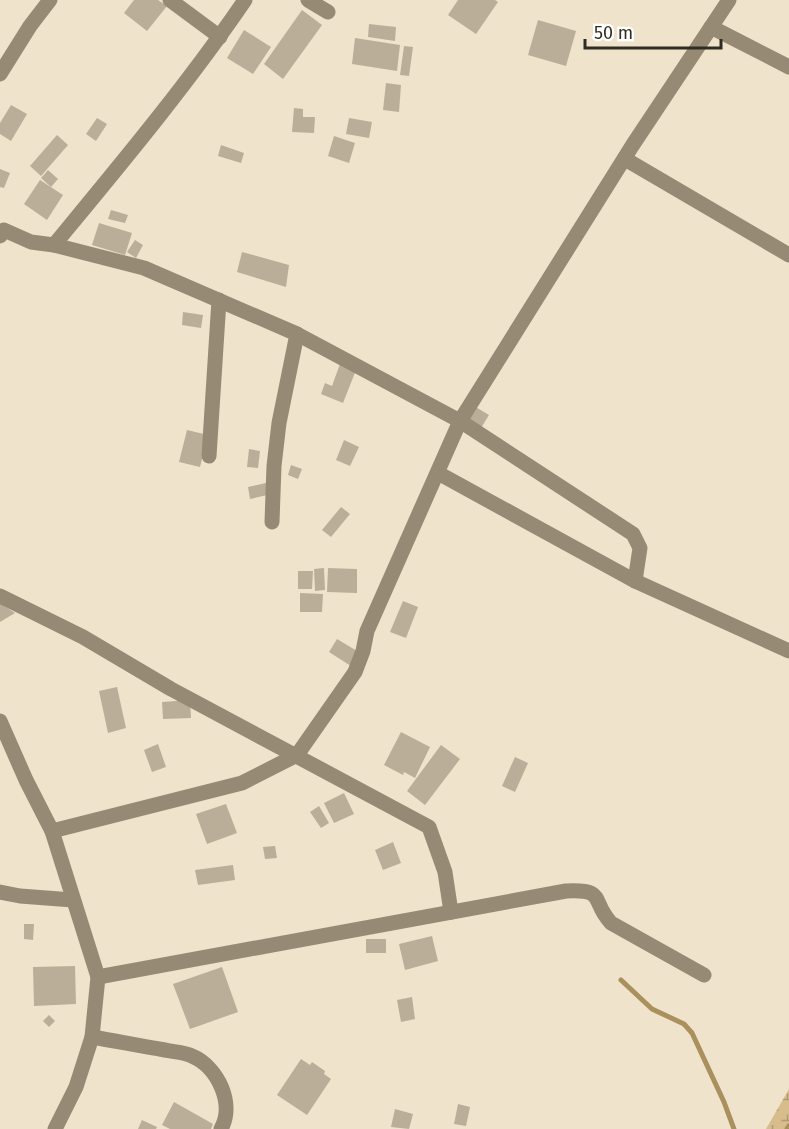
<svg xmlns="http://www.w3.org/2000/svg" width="789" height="1129" viewBox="0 0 789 1129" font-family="'Fira Sans',sans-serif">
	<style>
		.wetland { fill: url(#wetland-marsh) }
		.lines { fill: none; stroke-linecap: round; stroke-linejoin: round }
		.stream { stroke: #aa905d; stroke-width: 5 }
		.building { fill: #baae98 }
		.minor { stroke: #968a75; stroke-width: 15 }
	</style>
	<defs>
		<pattern id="wetland-marsh" width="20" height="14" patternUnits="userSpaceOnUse" patternTransform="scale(1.5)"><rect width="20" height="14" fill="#d7bd8b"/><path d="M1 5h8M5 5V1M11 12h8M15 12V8" fill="none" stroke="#af9a71"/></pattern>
	</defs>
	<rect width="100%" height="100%" fill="#efe3cc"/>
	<polygon class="wetland" points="789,1089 789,1129 766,1129"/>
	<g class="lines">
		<g class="stream">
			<polyline points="621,980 652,1009 684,1024 692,1033 724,1102 734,1129"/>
			<polyline points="787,1129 789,1126"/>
		</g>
	</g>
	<g class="building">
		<polygon points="134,0 158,0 167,6 147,31 124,13"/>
		<polygon points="458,0 495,0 498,2 476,34 448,15"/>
		<polygon points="302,10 322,25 283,79 264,64"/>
		<polygon points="538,20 576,31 566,66 528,55"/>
		<polygon points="369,24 396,27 395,41 368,37"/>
		<polygon points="244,30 271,47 253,74 227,58"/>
		<polygon points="355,38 400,45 397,71 352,64"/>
		<polygon points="404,46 413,47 409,76 400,75"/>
		<polygon points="386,83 401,85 399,112 383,110"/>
		<polygon points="11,105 27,114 11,141 0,134 0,123"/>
		<polygon points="294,108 303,109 303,117 315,117 314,133 292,132"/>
		<polygon points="97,118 107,124 96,141 86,134"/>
		<polygon points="349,118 372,122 369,138 346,134"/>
		<polygon points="57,135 68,145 41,176 30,166"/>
		<polygon points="334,136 355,143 349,163 328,156"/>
		<polygon points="221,145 244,153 241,163 218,156"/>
		<polygon points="0,169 10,173 4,188 0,187"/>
		<polygon points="48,170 58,179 51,187 41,178"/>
		<polygon points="40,180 63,195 47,220 24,204"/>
		<polygon points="111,210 128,215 125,223 108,219"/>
		<polygon points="99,223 132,233 125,255 92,245"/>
		<polygon points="135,240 143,245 136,258 127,252"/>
		<polygon points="242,252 289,265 286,287 237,272"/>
		<polygon points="183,312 203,315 201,328 182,325"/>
		<polygon points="340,364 356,370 343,403 321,394 325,383 332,386"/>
		<polygon points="474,406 489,415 481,428 467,419"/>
		<polygon points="187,430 208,435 200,467 179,462"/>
		<polygon points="344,440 359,447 350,466 336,460"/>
		<polygon points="249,449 260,451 258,468 247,467"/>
		<polygon points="291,465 302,469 298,479 288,475"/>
		<polygon points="270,482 272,494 250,499 248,487"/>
		<polygon points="341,507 350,514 331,537 322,530"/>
		<polygon points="324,568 325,590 315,591 314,569"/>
		<polygon points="328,568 357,569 357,593 327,592"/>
		<polygon points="298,571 313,571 312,589 298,589"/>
		<polygon points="300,593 323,594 322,612 300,612"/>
		<polygon points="403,601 418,607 406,638 390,632"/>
		<polygon points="0,603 15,613 0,622"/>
		<polygon points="337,639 362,654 354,668 329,652"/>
		<polygon points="117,687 126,728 108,733 99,691"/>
		<polygon points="190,700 191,718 163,719 162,702"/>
		<polygon points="401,732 430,747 415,778 404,772 403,775 384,765"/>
		<polygon points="158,744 166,767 152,772 144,750"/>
		<polygon points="441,745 460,759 425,805 407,791"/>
		<polygon points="515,757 528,763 515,792 502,786"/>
		<polygon points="344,793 354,814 334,823 324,803"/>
		<polygon points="226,804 237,833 207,844 196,814"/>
		<polygon points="319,806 329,823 321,828 310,812"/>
		<polygon points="393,842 401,863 383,870 375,850"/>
		<polygon points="275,846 277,858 265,859 263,847"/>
		<polygon points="233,865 235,880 198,885 195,870"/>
		<polygon points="24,924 34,924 33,940 24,939"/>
		<polygon points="432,936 438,961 405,970 399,944"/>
		<rect x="366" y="939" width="20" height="14"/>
		<polygon points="75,966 76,1004 34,1006 33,967"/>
		<polygon points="222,967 238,1012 190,1029 173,984"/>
		<polygon points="412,997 415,1019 401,1022 397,1000"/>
		<polygon points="49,1015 55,1021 49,1027 43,1021"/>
		<polygon points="301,1059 310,1065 312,1062 325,1071 324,1074 331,1079 307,1115 277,1095"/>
		<polygon points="174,1102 213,1124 211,1129 170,1129 162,1125"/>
		<polygon points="458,1104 470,1107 466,1126 454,1124"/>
		<polygon points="395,1109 413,1114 409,1129 391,1127"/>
		<polygon points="142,1120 157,1127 156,1129 138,1129"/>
	</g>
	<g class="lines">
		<g class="minor">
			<polyline points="170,0 220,37"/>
			<polyline points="308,0 328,12"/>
			<polyline points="711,27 789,67"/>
			<polyline points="0,74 30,26 50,0"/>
			<polyline points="625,159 789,255"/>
			<polyline points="0,236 4,230 31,242 54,245 144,268 297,334 460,421 633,534 640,548 635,581"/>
			<path d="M54,245C120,165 187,85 245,0"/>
			<polyline points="209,456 219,300"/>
			<polyline points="438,473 635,581 789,651"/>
			<polyline points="272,522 274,466 279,423 297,334"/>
			<polyline points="0,596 83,637 171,689 429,827 445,872 451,912"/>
			<polyline points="0,721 26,780 52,831 98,977 92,1037 76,1087 55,1129"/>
			<polyline points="52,831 242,783 297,755 355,672 363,651 367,631 460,421 632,146 729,0"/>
			<polyline points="0,892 20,896 73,900"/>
			<path d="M98,977L566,891C607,889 590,900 611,923L704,975"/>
			<path d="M92,1037C116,1041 140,1046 165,1050C173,1052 184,1052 192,1056C218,1067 235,1104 221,1129"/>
		</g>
	</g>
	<path d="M585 39v9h136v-9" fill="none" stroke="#312c23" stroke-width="3"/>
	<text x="594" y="39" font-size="18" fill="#312c23" stroke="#ffffff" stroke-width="4.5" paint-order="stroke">50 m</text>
</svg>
